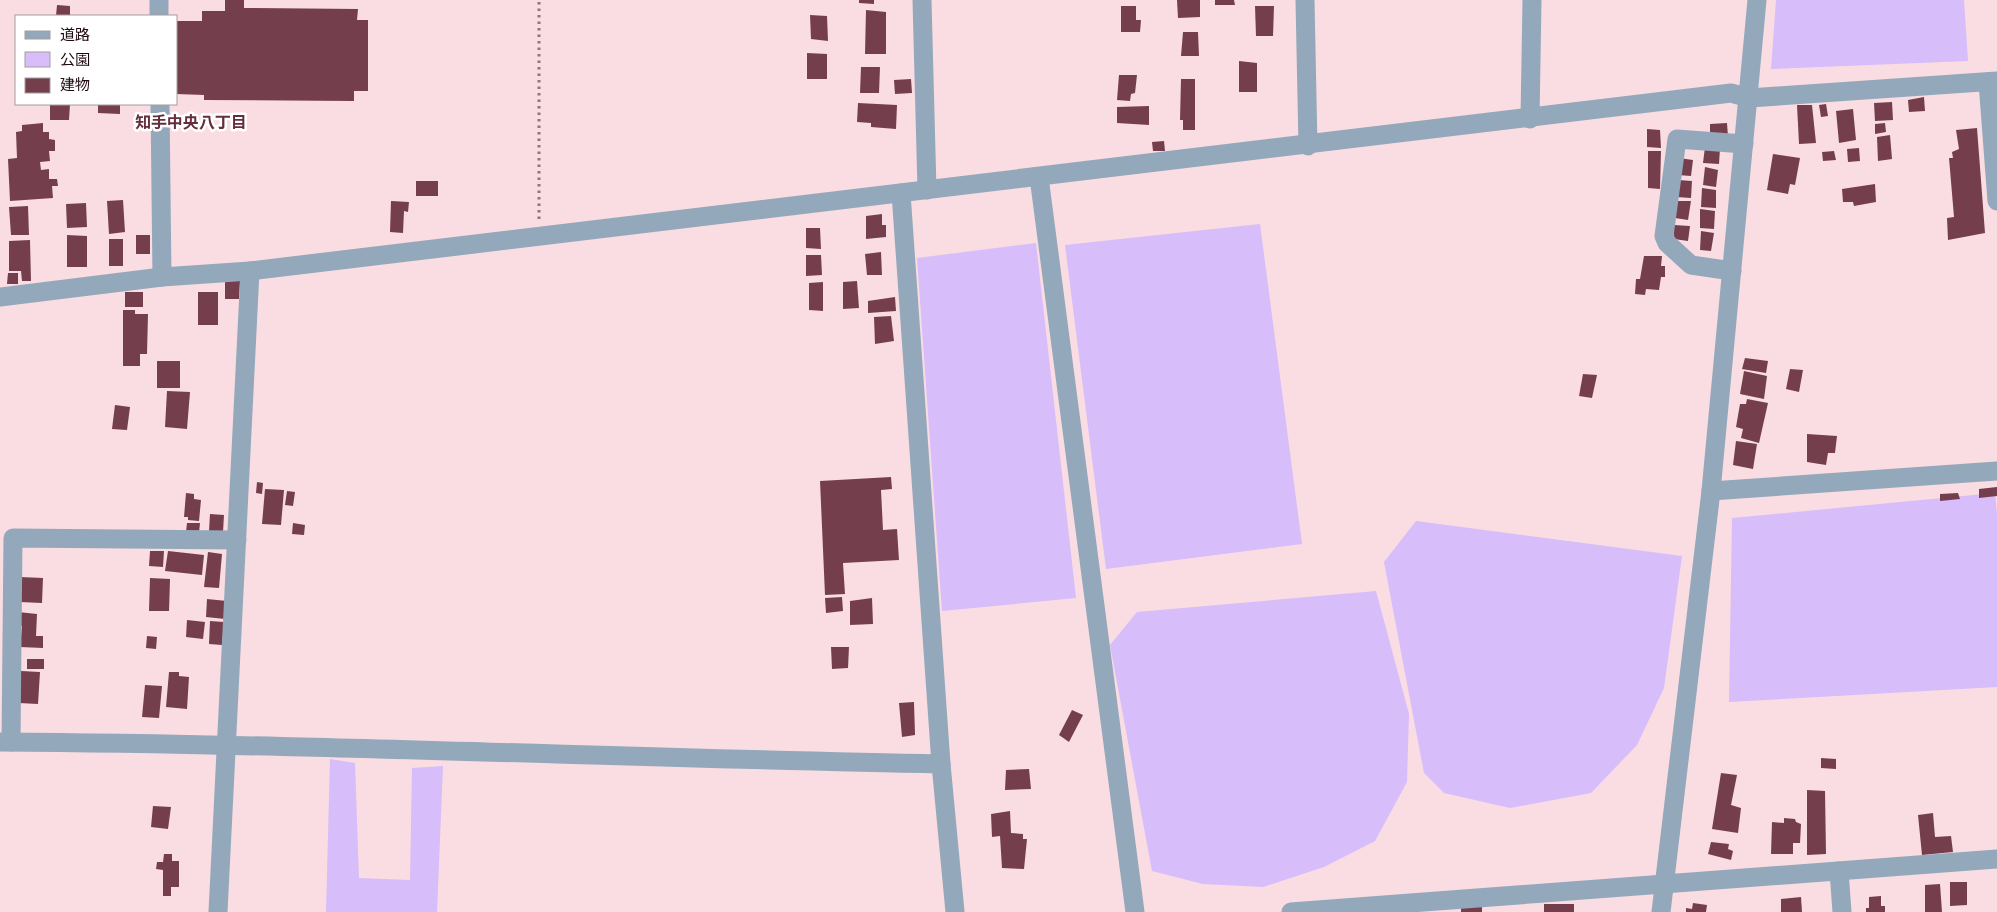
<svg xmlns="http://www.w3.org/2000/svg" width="1997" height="912" viewBox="0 0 1997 912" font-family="'Asap Condensed','Noto Sans JP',sans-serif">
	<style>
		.green { fill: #d7bdfa }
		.building { fill: #753e4d }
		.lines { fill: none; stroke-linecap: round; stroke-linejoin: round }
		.path { stroke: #8e757b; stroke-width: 3; stroke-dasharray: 2.5 4; stroke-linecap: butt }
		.minor { stroke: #93a8ba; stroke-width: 19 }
		.labels { text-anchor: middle; stroke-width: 5; stroke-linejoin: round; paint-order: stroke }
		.neighbourhood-label { font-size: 16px; font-weight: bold; fill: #642e3d; stroke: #fff }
	</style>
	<rect width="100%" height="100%" fill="#f9dde2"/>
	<g class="green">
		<polygon points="1776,0 1964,0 1968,61 1771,69"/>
		<polygon points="1260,224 1302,544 1106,569 1065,245"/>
		<polygon points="1036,243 1076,598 942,611 917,258"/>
		<polygon points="1995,493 1997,514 1997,687 1729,702 1732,518"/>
		<polygon points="1416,521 1682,556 1664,688 1637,745 1591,793 1510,808 1444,793 1424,773 1384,562"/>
		<polygon points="1376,591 1409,714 1407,782 1375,841 1324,867 1263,887 1203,884 1152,871 1110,645 1137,612"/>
		<polygon points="330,759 355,763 359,878 410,880 412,768 443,766 437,912 326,912"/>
	</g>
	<g class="building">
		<polygon points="225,0 244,0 244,8 358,9 357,20 368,20 368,91 354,91 354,101 204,100 204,95 176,94 176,21 202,21 202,11 225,11"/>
		<polygon points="859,0 874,0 874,4 859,3"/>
		<polygon points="1177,0 1200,0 1200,17 1178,18"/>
		<polygon points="1215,0 1234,0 1235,5 1215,5"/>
		<polygon points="57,5 70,6 70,16 56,16"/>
		<polygon points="1121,6 1136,6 1136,20 1141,20 1140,32 1121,32"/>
		<polygon points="1255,6 1274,6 1273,36 1256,36"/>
		<polygon points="866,10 886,12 886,54 865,54"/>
		<polygon points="810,15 827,16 828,41 811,39"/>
		<polygon points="1183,32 1198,32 1199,56 1181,56"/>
		<polygon points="807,53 827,54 827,79 807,79"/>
		<polygon points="1239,61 1257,63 1257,92 1239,92"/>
		<polygon points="861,67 880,67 879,93 860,93"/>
		<polygon points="1119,75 1137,75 1135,93 1131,94 1130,101 1117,100"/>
		<polygon points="911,79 912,93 895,94 894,80"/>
		<polygon points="1181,79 1195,79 1195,130 1183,130 1183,120 1180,120"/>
		<polygon points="1924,97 1925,111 1909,112 1908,100"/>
		<polygon points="1892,102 1893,120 1875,121 1874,103"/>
		<polygon points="858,103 897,105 896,129 871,127 871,123 857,122"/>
		<polygon points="50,104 70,104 69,120 50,120"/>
		<polygon points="98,104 120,104 120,114 98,113"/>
		<polygon points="1826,104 1828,116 1821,117 1819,105"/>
		<polygon points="1797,105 1812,105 1816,143 1799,144"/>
		<polygon points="1149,106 1149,125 1117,123 1117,107"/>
		<polygon points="1853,109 1856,140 1839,143 1836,111"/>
		<polygon points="43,123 43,132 49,132 49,139 55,140 55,151 49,151 50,161 40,162 41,170 49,169 49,179 57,179 58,186 52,186 53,198 10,201 8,159 17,158 16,132 22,131 22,125"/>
		<polygon points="1727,123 1728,137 1710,138 1710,124"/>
		<polygon points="1885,123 1886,132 1875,134 1875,124"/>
		<polygon points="1977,128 1985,233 1948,240 1947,218 1954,217 1949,158 1953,158 1952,152 1959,149 1956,130"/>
		<polygon points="1647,129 1660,130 1661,148 1647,147"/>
		<polygon points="1890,135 1892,159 1878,161 1877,137"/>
		<polygon points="1164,141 1165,151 1153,151 1152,142"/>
		<polygon points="1705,147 1720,148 1719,164 1703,163"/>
		<polygon points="1859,148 1860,161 1848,162 1847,149"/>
		<polygon points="1648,151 1661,151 1660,189 1648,188"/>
		<polygon points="1834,151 1836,160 1823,161 1822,152"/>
		<polygon points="1773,154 1800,158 1795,185 1790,184 1788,194 1767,190"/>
		<polygon points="1679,158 1693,160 1691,176 1678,175"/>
		<polygon points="1705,167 1718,170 1716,187 1703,185"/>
		<polygon points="1678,180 1692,181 1691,198 1676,197"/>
		<rect x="416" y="181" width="22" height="15"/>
		<polygon points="1875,184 1876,202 1854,206 1853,202 1843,202 1842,189"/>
		<polygon points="1702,188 1716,190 1716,208 1701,207"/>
		<polygon points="123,200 125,232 109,234 107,201"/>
		<polygon points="391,201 409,202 408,212 404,211 403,233 390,232"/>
		<polygon points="1676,201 1691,201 1688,220 1675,218"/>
		<polygon points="86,203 87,227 67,228 66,204"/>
		<polygon points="28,206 29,235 11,235 9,207"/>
		<polygon points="1700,209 1715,211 1714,229 1700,228"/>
		<polygon points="882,214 882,225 886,225 886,237 866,239 866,216"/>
		<polygon points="1674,225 1690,226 1688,241 1674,239"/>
		<polygon points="806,228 820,228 821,249 806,248"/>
		<polygon points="1701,231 1714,233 1711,251 1700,250"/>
		<polygon points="67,235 87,236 87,267 67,267"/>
		<rect x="136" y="235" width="14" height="19"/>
		<rect x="109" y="239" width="14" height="27"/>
		<polygon points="30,240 31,281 22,281 21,271 9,271 9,241"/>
		<polygon points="881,252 882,275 867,275 865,254"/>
		<polygon points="806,255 821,255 822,275 806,276"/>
		<polygon points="1644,256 1662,256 1661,266 1665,266 1665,277 1661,277 1659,290 1646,289 1645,295 1635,294 1636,279 1640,279"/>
		<polygon points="8,273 18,273 18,284 7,284"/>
		<polygon points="225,281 240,281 239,299 225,299"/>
		<polygon points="857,281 859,308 843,309 843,282"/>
		<polygon points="823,282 823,311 809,310 809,283"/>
		<rect x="125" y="292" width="18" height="15"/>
		<rect x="198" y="292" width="20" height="33"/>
		<polygon points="895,297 896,311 868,313 868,301"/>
		<polygon points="123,310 135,310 135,314 148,314 147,354 140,354 140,366 123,366"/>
		<polygon points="891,316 894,341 875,344 874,317"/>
		<polygon points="1745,358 1768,361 1766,373 1742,369"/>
		<rect x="157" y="361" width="23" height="27"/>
		<polygon points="1790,369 1803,370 1799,392 1786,389"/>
		<polygon points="1744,371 1767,376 1764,399 1740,394"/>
		<polygon points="1583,374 1597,375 1592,398 1579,396"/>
		<polygon points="167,391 190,392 187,429 165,427"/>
		<polygon points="1747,399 1768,403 1759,443 1741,438 1743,429 1736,427 1740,404 1746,404"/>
		<polygon points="115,405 130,407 127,430 112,429"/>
		<polygon points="1807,434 1837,436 1835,453 1828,453 1826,465 1807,462"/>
		<polygon points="1736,441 1757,444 1753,469 1733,465"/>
		<polygon points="891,477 892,489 881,490 883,530 897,529 899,560 843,563 845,594 825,595 820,481"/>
		<polygon points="257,482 263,483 262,494 256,493"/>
		<polygon points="1997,487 1997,496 1979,498 1979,489"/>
		<polygon points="265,489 284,490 281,525 262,524"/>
		<polygon points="287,491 295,492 293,506 285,505"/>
		<polygon points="186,493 194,494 194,499 201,500 199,521 188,520 188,517 184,517"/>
		<polygon points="1958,493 1960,499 1940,501 1940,494"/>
		<polygon points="210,514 224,515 223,532 209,531"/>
		<polygon points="187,523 200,523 199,533 186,532"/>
		<polygon points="293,523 305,525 304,535 292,534"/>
		<polygon points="150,551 164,551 163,567 149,566"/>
		<polygon points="168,551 204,555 202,575 165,571"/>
		<polygon points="208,552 222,554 219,588 204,587"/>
		<polygon points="20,577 43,578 42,603 20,602"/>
		<polygon points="150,578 170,579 169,611 149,611"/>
		<polygon points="842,597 843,611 826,613 825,598"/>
		<polygon points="872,598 873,624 850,625 850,601"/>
		<polygon points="207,599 227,601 225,619 206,617"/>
		<polygon points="18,612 37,614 36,636 43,636 43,648 20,647 22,626 17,626"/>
		<polygon points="187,620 205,622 203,639 186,637"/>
		<polygon points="210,621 224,622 222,645 209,644"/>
		<polygon points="147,636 157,637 156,649 146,648"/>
		<polygon points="831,647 849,647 848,668 832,669"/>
		<rect x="27" y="659" width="17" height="10"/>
		<polygon points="21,671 40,672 38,704 19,703"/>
		<polygon points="169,672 179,672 179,676 189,677 187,709 166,707"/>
		<polygon points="145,685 162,686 159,718 142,717"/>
		<polygon points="914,702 915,735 902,737 899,703"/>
		<polygon points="1072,710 1083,715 1069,742 1059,735"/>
		<polygon points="1821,758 1836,759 1836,769 1821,768"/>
		<polygon points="1029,769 1031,789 1005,790 1006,770"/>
		<polygon points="1721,773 1737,775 1731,805 1741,808 1738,833 1712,829"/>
		<polygon points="1807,790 1825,791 1826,854 1807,855"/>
		<polygon points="153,806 171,807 168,829 151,827"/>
		<polygon points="1010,811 1011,833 1023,834 1023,839 1027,839 1024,869 1002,868 1000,836 992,837 991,814"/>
		<polygon points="1933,813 1935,837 1951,836 1953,852 1922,855 1918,815"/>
		<polygon points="1784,818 1795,819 1796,822 1801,824 1800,843 1793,843 1793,854 1771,854 1772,822 1784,823"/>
		<polygon points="1711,842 1729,844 1728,849 1733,851 1731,860 1708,854"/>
		<polygon points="164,854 172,854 172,861 179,861 179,887 171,887 171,896 163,896 163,870 156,869 157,862 163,862"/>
		<polygon points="1950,882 1967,882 1967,905 1950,906"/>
		<polygon points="1940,884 1942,912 1925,912 1925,885"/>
		<polygon points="1881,896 1881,906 1885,906 1885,912 1866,912 1866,908 1869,908 1869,897"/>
		<polygon points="1801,897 1802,912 1781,912 1781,899"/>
		<polygon points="1693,903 1707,905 1706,912 1686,912 1686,908 1692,909"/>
		<rect x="1544" y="904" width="30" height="8"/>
		<polygon points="1482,906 1482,912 1461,912 1461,908"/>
	</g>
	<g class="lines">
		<polyline class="path" points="539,219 539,0"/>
		<g class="minor">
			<polyline points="159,0 159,16"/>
			<polyline points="922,0 927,190"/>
			<polyline points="1305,0 1308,146"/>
			<polyline points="1988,82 1997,201"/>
			<polyline points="160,104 162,277"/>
			<polyline points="1530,119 1532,0"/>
			<polyline points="1039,177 1135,912"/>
			<polyline points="901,193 941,764 955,912"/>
			<polyline points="1732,271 1691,265 1667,243 1664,236 1677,139 1744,144"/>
			<polyline points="0,297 162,277 250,271 1731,93 1749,98 1997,81"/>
			<polyline points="1711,491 1997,471"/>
			<path d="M0,742C314,744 627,758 941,764"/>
			<polyline points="11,742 13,538 237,540"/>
			<polyline points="1839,871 1842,912"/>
			<polyline points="218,912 250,271"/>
			<polyline points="1291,912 1997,859"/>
			<polyline points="1661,912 1711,491 1757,0"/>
		</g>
	</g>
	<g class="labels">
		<g class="neighbourhood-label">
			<text x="191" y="128">知手中央八丁目</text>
		</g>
	</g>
	<rect x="15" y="15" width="162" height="90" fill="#ffffff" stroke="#a59d9f"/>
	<rect x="25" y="31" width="25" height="8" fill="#93a8ba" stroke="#a59d9f"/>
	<text x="60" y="40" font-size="15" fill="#1f090f">道路</text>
	<rect x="25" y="52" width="25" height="15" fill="#d7bdfa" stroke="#a59d9f"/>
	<text x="60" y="65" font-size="15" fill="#1f090f">公園</text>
	<rect x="25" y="78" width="25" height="15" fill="#753e4d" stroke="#a59d9f"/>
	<text x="60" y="90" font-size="15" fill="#1f090f">建物</text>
</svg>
